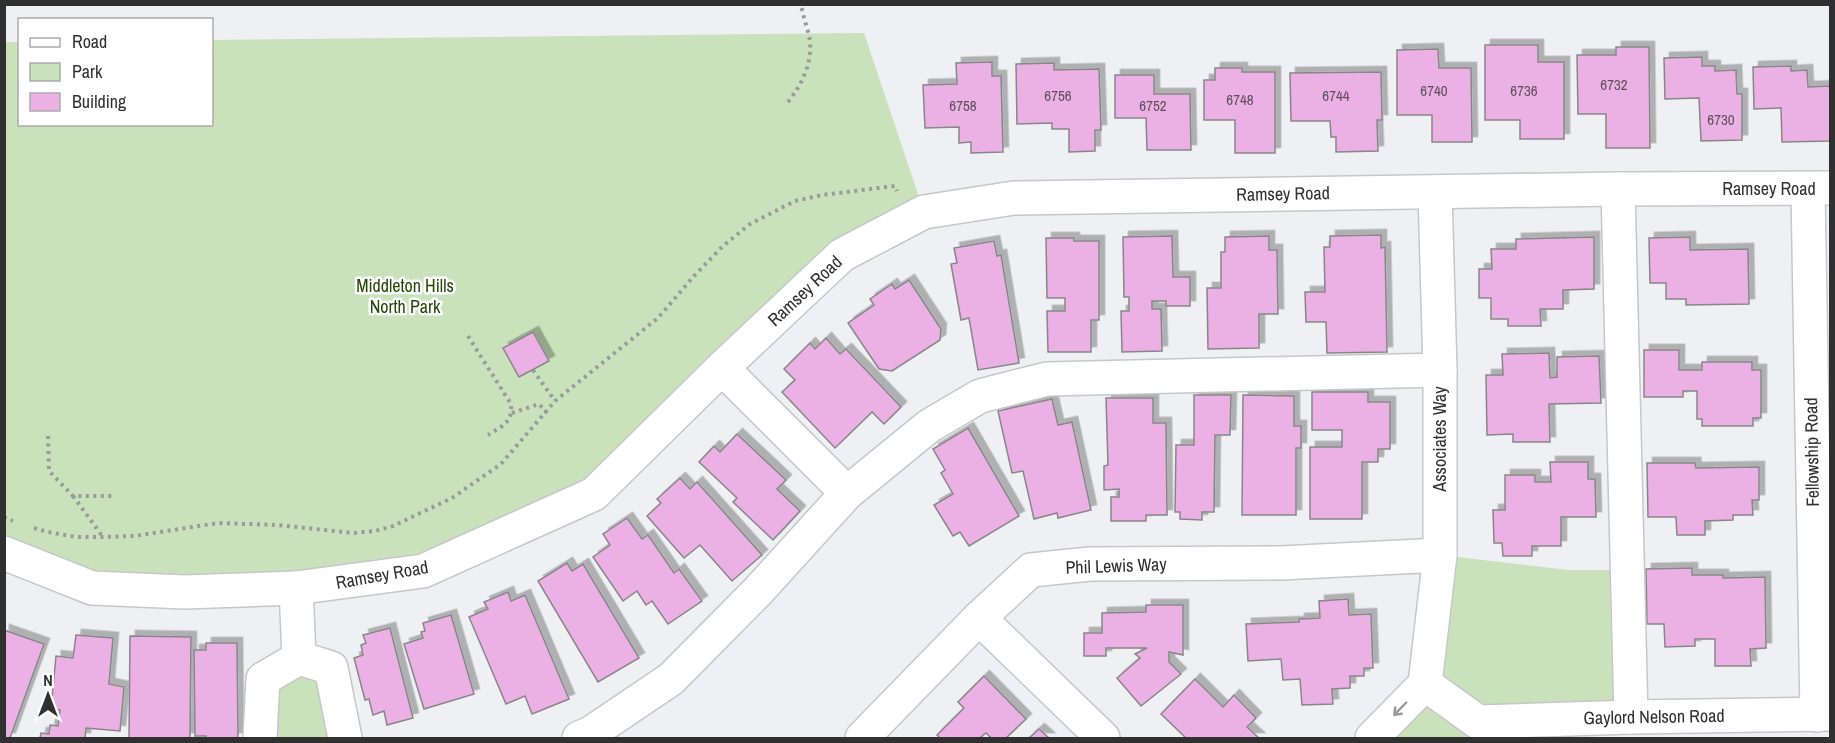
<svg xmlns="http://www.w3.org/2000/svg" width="1835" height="743" viewBox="0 0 1835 743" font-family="'Archivo Narrow',sans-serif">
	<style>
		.green { fill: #c9e2bc }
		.building { fill: #ebb0e4; stroke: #888688; stroke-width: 1.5; filter: url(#shadow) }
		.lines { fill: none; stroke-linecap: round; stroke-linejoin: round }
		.minor-casing { stroke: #c6c7ca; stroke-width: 36 }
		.path { stroke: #9a9a9c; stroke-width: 4; stroke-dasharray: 3 4.5; stroke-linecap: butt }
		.minor { stroke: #fff; stroke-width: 33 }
		.oneway { stroke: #989898 }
		.labels { text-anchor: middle; stroke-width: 5; stroke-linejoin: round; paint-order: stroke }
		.number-label { font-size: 15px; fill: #5f505e }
		.street-label { font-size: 18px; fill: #303031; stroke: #fff }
		.park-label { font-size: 18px; fill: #234805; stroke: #fff }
	</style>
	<defs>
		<filter id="shadow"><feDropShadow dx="5.5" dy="-5.5" stdDeviation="0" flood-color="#0004"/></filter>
	</defs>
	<rect width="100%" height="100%" fill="#eff0f3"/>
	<g class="green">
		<polygon points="864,33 924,212 842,255 594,494 423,571 185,592 5,553 4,42 19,42 20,124 212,124 212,40"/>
		<polygon points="1440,555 1568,570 1629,570 1631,717 1478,722 1476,738 1372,738 1425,684"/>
		<polygon points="331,668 345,738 260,738 263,679"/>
	</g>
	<g class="building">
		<polygon points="1485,45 1538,45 1538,62 1564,62 1564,139 1520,139 1520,120 1485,120"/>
		<polygon points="1616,47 1649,47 1650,148 1606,148 1606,114 1578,114 1577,55 1616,55"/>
		<polygon points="1438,49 1439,68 1471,68 1472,142 1432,142 1432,115 1397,115 1397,50"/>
		<polygon points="1702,57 1702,66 1715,66 1715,71 1736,70 1737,94 1742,94 1742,140 1701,141 1699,98 1665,99 1664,58"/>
		<polygon points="992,62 992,76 1001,76 1003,152 971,153 971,142 959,143 959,127 925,128 923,85 957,84 956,63"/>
		<polygon points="1054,63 1054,70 1099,69 1101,130 1095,130 1095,151 1069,152 1069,129 1052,129 1052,123 1017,124 1016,64"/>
		<polygon points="1791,66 1791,71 1807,70 1808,87 1830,86 1830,141 1782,142 1781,108 1754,109 1753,67"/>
		<polygon points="1215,68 1242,68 1242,72 1275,72 1275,153 1235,153 1235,120 1204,120 1204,80 1215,80"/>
		<polygon points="1381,72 1382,120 1377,120 1378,151 1336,152 1336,137 1331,137 1330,121 1291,121 1290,73"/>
		<polygon points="1115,75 1154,75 1154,94 1190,94 1191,150 1147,150 1146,118 1115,118"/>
		<polygon points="1381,235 1381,248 1385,247 1387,352 1327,353 1326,322 1306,322 1305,292 1325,292 1324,247 1330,247 1330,236"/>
		<polygon points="1172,236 1173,277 1190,277 1190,306 1166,306 1166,301 1152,301 1152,309 1161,309 1162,351 1122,352 1121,311 1129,311 1129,297 1124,297 1123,237"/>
		<polygon points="1269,236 1269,250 1277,250 1278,314 1259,314 1259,348 1208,349 1207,288 1221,288 1221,252 1225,252 1225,237"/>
		<polygon points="1594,237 1594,289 1563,290 1563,309 1540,309 1541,326 1508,326 1508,319 1491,319 1491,298 1479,298 1479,269 1492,269 1491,249 1516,249 1516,239"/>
		<polygon points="1690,237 1690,250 1748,249 1749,304 1686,305 1686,299 1666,299 1666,283 1650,283 1649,238"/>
		<polygon points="1046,238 1074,238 1074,241 1099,241 1099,320 1091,320 1091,352 1048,352 1047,311 1065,311 1065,298 1047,298"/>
		<polygon points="994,241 997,256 1001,255 1019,363 978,370 969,318 961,320 951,264 957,263 954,248"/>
		<polygon points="909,280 941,329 940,340 892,371 879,369 848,323 874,305 870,299 892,284 895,289"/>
		<polygon points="533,332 549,361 519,377 503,348"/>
		<polygon points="826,338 840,354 846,349 901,407 884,424 872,412 835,448 782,392 795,380 784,369 810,343 815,349"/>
		<polygon points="1644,350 1679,350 1679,370 1702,370 1702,362 1752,362 1752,370 1761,370 1761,418 1753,418 1753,426 1702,426 1702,419 1697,419 1697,391 1683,391 1683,397 1644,397"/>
		<polygon points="1549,353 1550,378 1557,377 1557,357 1599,356 1601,403 1549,404 1550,442 1513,442 1513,434 1487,435 1486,375 1503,375 1502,354"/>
		<polygon points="1312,392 1368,392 1368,402 1390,402 1390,449 1378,449 1378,462 1362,462 1362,519 1310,519 1310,447 1342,447 1342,430 1312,430"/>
		<polygon points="1194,395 1231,395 1230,435 1215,435 1214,512 1202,512 1202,520 1180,519 1180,512 1175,512 1176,445 1194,445"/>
		<polygon points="1243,395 1294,396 1294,426 1301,426 1301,448 1296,448 1296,515 1242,515"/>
		<polygon points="1106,398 1153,398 1153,423 1166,423 1167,515 1146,515 1146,521 1111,521 1111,497 1119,497 1119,489 1104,490 1104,466 1108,465"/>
		<polygon points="1052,399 1058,425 1072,422 1091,510 1058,518 1057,513 1034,519 1023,471 1012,473 998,411"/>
		<polygon points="968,428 1019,516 969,546 960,532 953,536 934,505 953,494 941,473 945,470 933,449"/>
		<polygon points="737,434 786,480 777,489 800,511 773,540 733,502 737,498 699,462 714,446 720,452"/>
		<polygon points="1550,462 1588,462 1588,479 1595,479 1596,517 1561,517 1561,546 1532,546 1532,556 1503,556 1502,543 1494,543 1493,510 1505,510 1505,475 1535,475 1535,482 1551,482"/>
		<polygon points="1647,463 1695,463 1696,468 1759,467 1759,500 1752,500 1753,515 1733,515 1733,520 1705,521 1705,535 1677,535 1676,517 1648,517"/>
		<polygon points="680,478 690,489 697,482 762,555 732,581 700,545 684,558 647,516 661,503 657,499"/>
		<polygon points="627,518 642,539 648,535 674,573 679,569 702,601 668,624 652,601 646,605 637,591 623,601 593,557 610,545 603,534"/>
		<polygon points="567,563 572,571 583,564 639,658 598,682 538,581"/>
		<polygon points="1692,568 1692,575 1723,575 1723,578 1765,577 1766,648 1750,649 1751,666 1715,666 1715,639 1695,639 1695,646 1665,647 1664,624 1647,624 1646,569"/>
		<polygon points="508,592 511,601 525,595 569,699 532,714 525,696 506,704 469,617 488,609 484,602"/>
		<polygon points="1348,599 1349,615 1371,614 1373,668 1364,668 1364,676 1350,676 1350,688 1332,689 1333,704 1302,705 1300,679 1283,680 1281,659 1248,661 1246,624 1299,622 1299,619 1320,618 1319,601"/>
		<polygon points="1146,605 1183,605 1183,655 1169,652 1169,662 1181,674 1141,706 1117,678 1140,658 1135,654 1147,648 1106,648 1106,656 1084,656 1084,633 1102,633 1102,613 1146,612"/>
		<polygon points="451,615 474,694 424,709 404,644 423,638 421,632 425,631 423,623"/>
		<polygon points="390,628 413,718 387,725 384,711 373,715 369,699 365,700 354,658 363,655 361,645 366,643 363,635"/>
		<polygon points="4,630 44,644 10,738 4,738"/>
		<polygon points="76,635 113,638 109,684 124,687 120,731 86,728 85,738 40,738 41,733 49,734 50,725 58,726 60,710 51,709 56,656 73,658"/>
		<polygon points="130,636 191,637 190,738 129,738"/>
		<polygon points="206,643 237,643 238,738 206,738 206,736 195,736 194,650 206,650"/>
		<polygon points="984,676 1026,719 1006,738 991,738 986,733 980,738 940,738 937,735 964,708 958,702"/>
		<polygon points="1195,679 1223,707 1234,695 1256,718 1247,727 1259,738 1186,738 1161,714"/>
		<polygon points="1039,729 1049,738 1029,738"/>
	</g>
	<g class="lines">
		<g class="minor-casing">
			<g id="minor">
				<polyline points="1618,189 1631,717"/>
				<polyline points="1808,189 1817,715"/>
				<polyline points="722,368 847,493"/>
				<polyline points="4,553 92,588 185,592 296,588 423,571 594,494 722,368 842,255 924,212 1014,198 1618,189 1830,188"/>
				<polyline points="296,588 299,658"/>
				<polyline points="979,618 1103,738"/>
				<polyline points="1425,684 1440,555 1440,370 1435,192"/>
				<polyline points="1478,722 1631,717 1830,714"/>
				<polyline points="260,738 263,679 299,658 331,668 345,738"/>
				<polyline points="579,738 591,733 671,679 759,590 847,493 929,426 980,396 1047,379 1440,370"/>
				<polyline points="862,738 979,618 1031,570 1090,564 1281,563 1440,555"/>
				<polyline points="1372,738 1425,684 1478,722"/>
			</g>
		</g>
		<g class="path">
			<path d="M788,102C802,84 812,64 810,41C808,29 803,17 801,4"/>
			<path d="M468,336L511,404C513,423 502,426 488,435"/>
			<polyline points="533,370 555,401"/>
			<polyline points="512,413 539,404 547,413"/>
			<polyline points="48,436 49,471 73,496 112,496"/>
			<polyline points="73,496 103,537"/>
			<polyline points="4,517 13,521"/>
			<polyline points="34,528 48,532 76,537 104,537 134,536 218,523 277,525 354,533 375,531 393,526 452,498 501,464 555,401 658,318 694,276 723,246 750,224 795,201 822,195 895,186 897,191"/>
		</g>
		<use href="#minor" class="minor"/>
	</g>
	<defs><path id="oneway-shaft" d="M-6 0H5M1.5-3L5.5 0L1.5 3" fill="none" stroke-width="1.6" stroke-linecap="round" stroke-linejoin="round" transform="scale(1.5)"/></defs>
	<use class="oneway" href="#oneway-shaft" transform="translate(1400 709) rotate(134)"/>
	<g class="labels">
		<g class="number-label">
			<text x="1614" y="90">6732</text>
			<text x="1434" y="96">6740</text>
			<text x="1524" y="96">6736</text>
			<text x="1058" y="101">6756</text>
			<text x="1336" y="101">6744</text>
			<text x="1240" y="105">6748</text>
			<text x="963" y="111">6758</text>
			<text x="1153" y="111">6752</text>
			<text x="1721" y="125">6730</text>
		</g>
		<g class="street-label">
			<text x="1769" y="195">Ramsey Road</text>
			<text transform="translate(1283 194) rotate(-1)" y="6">Ramsey Road</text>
			<text transform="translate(805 291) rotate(-43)" y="6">Ramsey Road</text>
			<text transform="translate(1440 439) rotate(-90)" y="6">Associates Way</text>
			<text transform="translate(1812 452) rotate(-91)" y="6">Fellowship Road</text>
			<text transform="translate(1116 566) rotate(-2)" y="6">Phil Lewis Way</text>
			<text transform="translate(382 575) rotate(-10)" y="6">Ramsey Road</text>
			<text transform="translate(1654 717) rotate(-1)" y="6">Gaylord Nelson Road</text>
		</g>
		<g class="park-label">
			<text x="405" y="292">Middleton Hills<tspan x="405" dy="21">North Park</tspan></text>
		</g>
	</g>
	<rect width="1835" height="743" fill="none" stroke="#303031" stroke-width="12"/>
	<rect x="18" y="18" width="195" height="108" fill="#ffffff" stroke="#acacad" stroke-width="1.5"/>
	<rect x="30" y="38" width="30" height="9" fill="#ffffff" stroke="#acacad" stroke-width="1.5"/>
	<text x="72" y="48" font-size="18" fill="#303031">Road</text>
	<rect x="30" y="63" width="30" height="18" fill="#c9e2bc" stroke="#acacad" stroke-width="1.5"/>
	<text x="72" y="78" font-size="18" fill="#303031">Park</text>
	<rect x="30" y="93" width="30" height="18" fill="#ebb0e4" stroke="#acacad" stroke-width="1.5"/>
	<text x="72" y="108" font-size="18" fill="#303031">Building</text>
	<g transform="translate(48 695)" stroke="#ffffff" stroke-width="4.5" paint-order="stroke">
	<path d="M0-4.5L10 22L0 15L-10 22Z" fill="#303031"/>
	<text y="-9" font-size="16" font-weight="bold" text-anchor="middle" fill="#303031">N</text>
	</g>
</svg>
